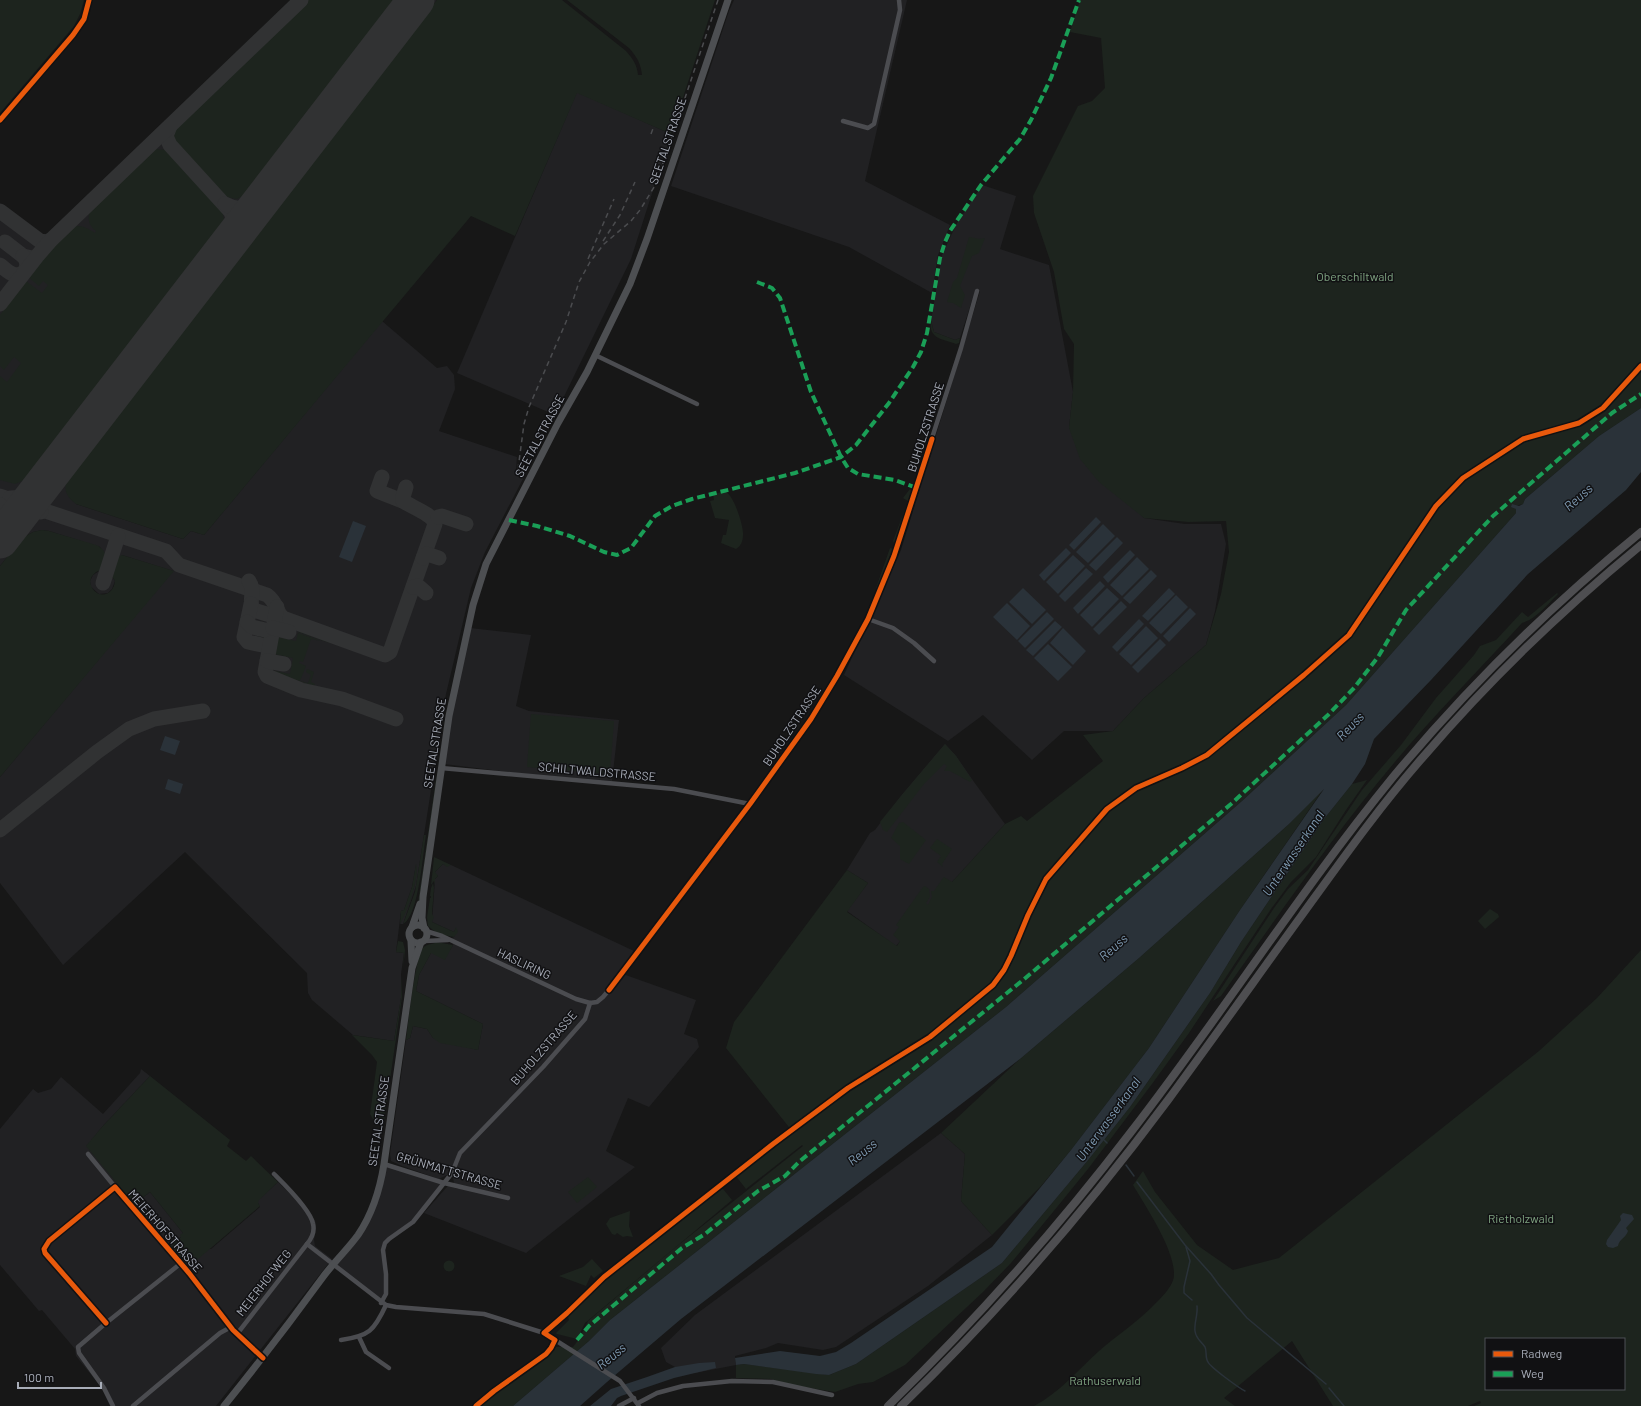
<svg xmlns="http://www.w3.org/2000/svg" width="1641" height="1406" viewBox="0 0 1641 1406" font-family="Barlow,sans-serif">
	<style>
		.built { fill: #212123 }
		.green { fill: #1d241e; fill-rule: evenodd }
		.water { fill: #2a3239 }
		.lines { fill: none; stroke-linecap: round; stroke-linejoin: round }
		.stream { stroke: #2a3239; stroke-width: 1.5 }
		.taxiway { stroke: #313233; stroke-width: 15 }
		.runway { stroke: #313233; stroke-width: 37 }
		.minor { stroke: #4b4c50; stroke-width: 4.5 }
		.secondary { stroke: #4a4a4e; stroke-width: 6 }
		.primary { stroke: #4d4f52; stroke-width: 7 }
		.motorway { stroke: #4e4e51; stroke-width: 8 }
		.rail { stroke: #4b4c4f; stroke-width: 1.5; stroke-dasharray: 5 4; stroke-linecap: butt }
		.quiet { stroke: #1a9f57; stroke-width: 4; stroke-dasharray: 8 4; stroke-linecap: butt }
		.cycleway-casing { stroke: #111113; stroke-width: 8 }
		.cycleway { stroke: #e8590c; stroke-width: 5 }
		.labels { text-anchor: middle; stroke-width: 3; stroke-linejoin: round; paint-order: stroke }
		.street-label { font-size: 12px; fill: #a8adb8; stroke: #111113 }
		.park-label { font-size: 12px; fill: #7fa381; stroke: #111113 }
		.water-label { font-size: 13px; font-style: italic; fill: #7f9bb3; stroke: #111113 }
	</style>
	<rect width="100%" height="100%" fill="#171717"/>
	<g class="built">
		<polygon points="295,0 437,0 67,481 76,504 183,539 191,531 204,535 382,321 437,368 447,366 454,375 455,389 439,431 517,457 516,469 527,471 485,552 471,588 446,694 416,886 403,924 400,924 414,887 416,865 412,887 404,910 401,911 396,952 404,953 401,974 401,998 394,1041 353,1035 312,1000 308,993 307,973 185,852 63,965 0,883 0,777 173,571 122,555 110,573 115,581 112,589 108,593 99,594 91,587 90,581 93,575 102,569 105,562 100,547 49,531 42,530 33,532 22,538 0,566 0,205 36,233 45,235 53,232"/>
		<polygon points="734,0 907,0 865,181 950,225 938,255 932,293 849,247 671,186 729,11"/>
		<polygon points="577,92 671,134 631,259 555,415 457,373"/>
		<polygon points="982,185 1016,196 1000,249 1049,265 1073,392 1069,428 1144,518 1185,524 1221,524 1226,544 1215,611 1206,645 1144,698 1113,731 1064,731 1032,760 983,715 948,741 844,675 901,550 980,291 975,291 960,338 955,340 934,332 931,321 942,255 957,223"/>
		<polygon points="470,628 531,635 516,706 529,711 619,720 612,781 515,773 444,764 455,692"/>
		<polygon points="945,744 956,756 974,782 1005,824 930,906 896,946 847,911 868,883 847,870 870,833 875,830 901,796"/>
		<polygon points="443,864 451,865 634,951 620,973 696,1000 684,1034 697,1039 699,1047 649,1107 628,1098 606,1151 635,1167 526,1253 424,1213 445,1189 448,1186 458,1189 459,1185 454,1184 453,1177 447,1175 439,1179 402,1166 391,1161 390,1154 406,1040 410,1038 413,1026 427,1029 433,1038 478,1050 483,1024 416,991 419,975 431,953 450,950 453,945 452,938 454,937 456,928 454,932 432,922 435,879 438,876 434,873"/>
		<polygon points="141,1069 150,1076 102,1127 87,1146 134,1204 150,1192 183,1233 181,1237 172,1245 211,1249 260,1207 258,1203 258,1200 278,1182 312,1215 316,1223 316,1229 314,1240 315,1246 332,1259 216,1406 110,1406 101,1387 76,1356 75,1349 42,1310 39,1311 0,1265 0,1129 33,1089 38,1093 51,1089 61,1077 103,1114 140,1073"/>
		<polygon points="941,1133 965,1154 961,1201 992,1235 928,1286 836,1347 823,1350 778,1343 766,1348 735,1356 736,1365 695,1373 675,1367 666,1362 661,1348 695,1315"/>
		<polygon points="384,1164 444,1183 413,1222 399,1232 384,1247 386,1294 381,1303 332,1264 354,1240 372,1210"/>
	</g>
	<g class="green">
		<polygon points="0,0 84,0 80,14 74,26 0,113"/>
		<path d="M307,0H395L246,194L237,199L227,197L176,145C172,138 173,132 178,124Z"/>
		<path d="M437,0H562L626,51C633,59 637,65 638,75H642C641,64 637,57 629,48L567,0H715L671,134L577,93L515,236L471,216L204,535L191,531L183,539L76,504C65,496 62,487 70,476Z"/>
		<polygon points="1080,0 1641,0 1641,408 1599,436 1525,499 1523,504 1516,506 1516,513 1346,705 1242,801 1006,1007 610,1320 589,1341 513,1406 478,1406 556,1347 573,1347 579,1339 588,1321 677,1246 803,1146 802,1145 746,1189 735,1175 792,1131 726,1048 734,1022 847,870 868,883 847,912 897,946 900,941 893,935 899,927 896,925 923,887 925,886 929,889 930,897 926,903 928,905 932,897 931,891 934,891 943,878 944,877 952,882 1005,824 1021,816 1027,821 1103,761 1083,735 1113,731 1144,698 1206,645 1221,594 1229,552 1226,521 1189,522 1144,518 1099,482 1080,459 1069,428 1073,392 1074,344 1064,329 1054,272 1034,213 1033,196 1078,106 1092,101 1105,88 1101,38 1070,32"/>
		<path d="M155,149L167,150L172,154L221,207L224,219L223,224L25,480L15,484L0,480V376L7,382L21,363L14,357L4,370L0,366V315L26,281L42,293L48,285L43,281L39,286L28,277L68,229C79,223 85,227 95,233L96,231C88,225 87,218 91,209L150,152Z"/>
		<polygon points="969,237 980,239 985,238 979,253 972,256 960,286 965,295 961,308 953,303 947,302 953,282 957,278"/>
		<path d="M931,321L934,332L955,340L960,338L959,343L956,344C943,339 928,339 931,321Z"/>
		<polygon points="910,489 912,492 895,543 894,543 893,541 908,501 903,498"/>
		<path d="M722,492H726C734,496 744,527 743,535C743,541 741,546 736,549L721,543L723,535H726L729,520L715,518L710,501L714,500L713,494Z"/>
		<path d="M42,530L49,531L96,545C106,549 109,559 103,568C101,571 97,571 95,573C87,579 90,590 99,594C108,596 114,590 115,581L110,573L118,557L122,555L174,571L0,777V566L22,538L33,532Z"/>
		<polygon points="890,548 893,549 877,589 876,588"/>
		<path d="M1557,593L1558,594C1548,604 1536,619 1522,623C1479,670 1435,714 1394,763C1332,837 1277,917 1221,996L1213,1001L1274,908L1288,889L1308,870L1362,790L1401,745L1436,698L1474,655L1480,646L1496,640L1522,612L1528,617Z"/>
		<polygon points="299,630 331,640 330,643 298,632"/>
		<polygon points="298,633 321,641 311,639 303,662 300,661 299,663 306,666 300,681 308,683 311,675 306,672 307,669 314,672 311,682 315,684 314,686 270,671 270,670 290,674 293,658 274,654 277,637 296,641"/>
		<polygon points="531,714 614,721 610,774 527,767"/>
		<polygon points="945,744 956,756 972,780 970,782 950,771 944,771 947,766 944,764 924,784 887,832 883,830 880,822 901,796"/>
		<polygon points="438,770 419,901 418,902 436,779"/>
		<polygon points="1367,780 1346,810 1316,857 1291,882 1271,909 1189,1033 1152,1084 1088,1169 1053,1212 1011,1263 983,1292 905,1365 873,1382 858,1384 835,1392 791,1385 771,1379 736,1378 736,1365 744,1364 829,1375 856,1364 1002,1263 1089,1159 1130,1107 1210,993 1241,942 1324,819 1352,784"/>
		<polygon points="1324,788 1240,910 1149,1048 1071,1150 1041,1186 992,1235 961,1201 965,1154 941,1133 1020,1059 1139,958 1289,824"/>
		<polygon points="903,822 926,840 909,864 900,859 900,846 891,838 899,823"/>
		<path d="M424,835H426C423,853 419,916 403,924L415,892Z"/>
		<polygon points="937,839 952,849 942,864 943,867 937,862 941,856 930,848"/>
		<polygon points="434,857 451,865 447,867 443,864 435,872 438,876 435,879 435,886 434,881 431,885"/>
		<path d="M416,864C420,877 407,913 400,924L401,911L404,910L412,887Z"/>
		<polygon points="433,883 434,888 432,914 434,917 432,922 454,932 456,927 458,932 454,937 438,934 428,926 427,917 430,898 431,898 431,896 430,896 431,888"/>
		<polygon points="1490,909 1498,914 1499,917 1485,929 1478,921"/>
		<polygon points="398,941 403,942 405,950 403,970 404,953 396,952"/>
		<path d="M436,942L453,945L445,960L431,953L419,975L416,991L483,1024L478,1050L440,1043L433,1038L427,1029L413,1026L410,1038L406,1040C408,1024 415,958 423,948C427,943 433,945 436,942Z"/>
		<path d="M1641,950V1406H1474L1481,1403L1480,1401L1468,1406H1333L1292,1341L1224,1398L1235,1406H1034C1059,1393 1078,1370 1099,1351C1116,1336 1136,1323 1152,1307C1160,1299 1174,1286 1174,1275C1175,1250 1146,1207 1133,1185L1143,1171L1155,1192L1197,1245L1233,1270L1279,1258L1539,1051L1597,998ZM1486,1339H1624V1389H1486Z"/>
		<polygon points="401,974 402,997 384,1121 373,1119 370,1114 377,1062 372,1055 352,1035 394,1041 401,998"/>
		<polygon points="150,1076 230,1140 227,1146 246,1161 251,1156 278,1182 259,1200 258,1203 260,1206 191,1265 187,1264 170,1247 181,1237 180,1235 183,1233 150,1192 134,1204 86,1146 102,1127"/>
		<polygon points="588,1177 597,1187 577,1203 568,1192"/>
		<polygon points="719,1188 723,1189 732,1200 585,1323 577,1339 557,1334 556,1333 569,1320 567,1314 603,1280"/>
		<polygon points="630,1211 629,1226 633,1237 627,1236 623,1237 617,1233 615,1235 612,1234 606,1224 610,1218"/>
		<polygon points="592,1259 603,1271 594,1278 591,1275 586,1286 559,1276 583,1267"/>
		<circle cx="449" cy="1266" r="5.5"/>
	</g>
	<g class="water">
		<polygon points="1641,408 1641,472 1626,490 1528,574 1431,680 1374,739 1365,764 1352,784 1324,819 1241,942 1210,993 1130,1107 1089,1159 1002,1263 856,1364 829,1375 816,1374 744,1364 736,1365 735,1358 780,1351 820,1356 836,1352 851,1343 992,1247 1071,1150 1149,1048 1240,910 1324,789 1289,824 1139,958 1020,1059 681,1319 607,1382 580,1406 513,1406 589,1341 610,1320 1006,1007 1242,801 1346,705 1516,513 1516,509 1511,507 1512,504 1519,506 1523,504 1525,499 1599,436"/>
		<polygon points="1096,517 1101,522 1074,550 1069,545"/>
		<polygon points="353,521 366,526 352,562 339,557"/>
		<polygon points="1103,524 1115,536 1088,563 1076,552"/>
		<polygon points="1117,537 1123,543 1096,571 1089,565"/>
		<polygon points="1066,548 1071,553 1044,581 1039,575"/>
		<polygon points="1130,550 1135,555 1108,583 1103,577"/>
		<polygon points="1073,555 1085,566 1058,594 1046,582"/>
		<polygon points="1137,557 1149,569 1122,596 1110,585"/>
		<polygon points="1086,568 1093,574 1065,602 1059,596"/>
		<polygon points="1151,570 1157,576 1130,604 1123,598"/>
		<polygon points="1100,581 1105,586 1078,614 1073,608"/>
		<polygon points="1023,588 1046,610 1032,624 1009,602"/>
		<polygon points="1107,588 1119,599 1092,627 1080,615"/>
		<polygon points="1169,588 1175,594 1148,621 1142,616"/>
		<polygon points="1176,595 1188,607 1161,634 1149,623"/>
		<polygon points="1121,601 1127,607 1099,635 1093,629"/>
		<polygon points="1007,603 1030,626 1017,640 993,617"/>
		<polygon points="1190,608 1196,614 1169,642 1163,636"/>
		<polygon points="1047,612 1054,619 1025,648 1018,641"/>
		<polygon points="1139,619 1144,624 1117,652 1112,647"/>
		<polygon points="1055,621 1062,627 1033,656 1026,650"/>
		<polygon points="1146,626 1158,638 1131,665 1119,654"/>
		<polygon points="1063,628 1086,651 1073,665 1050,643"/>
		<polygon points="1160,639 1166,645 1138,673 1132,667"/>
		<polygon points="1048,644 1072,667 1058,681 1034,658"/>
		<polygon points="165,736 180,741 175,755 160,750"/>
		<polygon points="168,779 183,784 180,794 165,789"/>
		<path d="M1623,1213L1632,1215L1634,1219L1626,1228L1628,1231C1626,1238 1619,1239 1618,1246L1613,1248L1608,1247L1606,1244L1607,1240L1621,1220L1620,1216Z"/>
		<polygon points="715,1362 716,1368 674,1378 621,1396 617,1398 611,1406 590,1406 611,1389 647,1377 675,1367 699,1363"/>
	</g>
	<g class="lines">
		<g class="stream">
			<polyline points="1103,1139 1107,1143"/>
			<polyline points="1126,1165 1134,1176"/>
			<polyline points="1137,1182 1185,1245 1211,1274 1219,1285 1247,1318 1326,1384"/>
			<polyline points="1186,1247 1190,1261 1184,1287 1184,1293 1192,1300"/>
			<path d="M1197,1306C1198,1315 1194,1323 1195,1331C1196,1339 1201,1341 1205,1347C1207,1351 1205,1358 1208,1362C1210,1367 1239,1388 1245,1391"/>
			<polyline points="1329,1388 1344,1406"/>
		</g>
		<g class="taxiway">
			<path d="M170,126L166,136L170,145L231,212C237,227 232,236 225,248"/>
			<path d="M225,204C237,211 250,209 261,201"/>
			<polyline points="0,211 40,241 46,242 51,240"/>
			<polyline points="5,242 23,256 32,258"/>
			<path d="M0,265C4,268 9,273 13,274C25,278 31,264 23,256"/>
			<polyline points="0,304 38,255 51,240 301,0"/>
			<polyline points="382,477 377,491 405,502"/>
			<path d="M0,496L166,551L179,565L267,595C278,603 275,611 283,618L385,655L390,652L435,524C433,514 411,507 403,501V497L406,487"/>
			<path d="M10,498C23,498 32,495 42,486"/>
			<path d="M0,505C7,515 8,523 4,534"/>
			<polyline points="438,517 442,516 466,524"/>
			<path d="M13,522C22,514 29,511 41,512"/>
			<polyline points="423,558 427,554 439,558"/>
			<path d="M249,581C256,591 248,601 253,610L270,615"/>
			<polyline points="103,583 118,536"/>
			<polyline points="413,587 418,586 426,593"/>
			<polyline points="251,604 244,637 248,642 262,645"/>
			<polyline points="277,607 265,672 267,676 301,690 342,699 396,719"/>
			<polyline points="247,622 252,627 265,630"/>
			<polyline points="273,628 289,632"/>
			<polyline points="267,661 284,664"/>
			<polyline points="0,830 97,752 129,729 154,719 203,711"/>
		</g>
		<polyline class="runway" points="0,540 416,0"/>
		<g class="minor">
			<polyline points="843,121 868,128 874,124 900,10 899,0"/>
			<polyline points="595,355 697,404"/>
			<polyline points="868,619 893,628 914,643 934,661"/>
			<polyline points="441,768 674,789 750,804"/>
			<polyline points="426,931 442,936 576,999 590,1003 597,1002 603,997 619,978 750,804 811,719 837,676 868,619 894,556 961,348 977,291"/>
			<polyline points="424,941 448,940"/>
			<polyline points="88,1154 115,1187"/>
			<polyline points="384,1164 444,1183 508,1198"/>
			<path d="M274,1174C284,1184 311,1210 313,1224C315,1232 312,1238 307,1244L386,1305L396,1307L484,1314L544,1333L620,1381L639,1406"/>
			<polyline points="381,1303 386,1294 386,1274 383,1250 385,1243 389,1239 413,1222 452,1173 460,1153 543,1067 585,1019 590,1003"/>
			<polyline points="106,1323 45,1253 44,1249 49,1241 115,1187 189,1273 233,1330 263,1358"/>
			<polyline points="237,1334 307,1244"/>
			<polyline points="359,1337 366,1352 389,1368"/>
			<path d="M341,1340C369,1336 374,1331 386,1305"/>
			<polyline points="638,1403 657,1393 683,1386 732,1381 773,1382 832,1395"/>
			<polyline points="113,1406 104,1388 79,1353 78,1347 106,1323 180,1264"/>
			<polyline points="133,1406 220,1333 231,1327"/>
			<polyline points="619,1406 634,1398"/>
		</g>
		<polyline class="secondary" points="0,120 73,35 84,19 89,0"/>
		<g class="primary">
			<circle cx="418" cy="934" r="9"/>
			<polyline points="412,927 420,904"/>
			<polyline points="424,928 422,918 423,897 449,716 473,605 486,564 558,423 587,372 630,284 647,239 728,0"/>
			<polyline points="411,941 412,961"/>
			<path d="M224,1406C258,1364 291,1321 323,1277C334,1262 347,1250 358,1235C373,1213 380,1189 384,1164L412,968L421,942"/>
		</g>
		<g class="motorway">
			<path d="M888,1406C975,1321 1057,1229 1131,1132C1221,1016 1300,891 1393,777C1468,687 1550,606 1641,532"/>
			<path d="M901,1406C998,1312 1087,1209 1168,1100C1213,1039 1257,977 1302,915C1341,861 1380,806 1424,756C1490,679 1563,609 1641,545"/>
		</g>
		<g class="rail">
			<polyline points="651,134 654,126"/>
			<polyline points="603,241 620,215 635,182"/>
			<polyline points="588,259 614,199"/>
			<polyline points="518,469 524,424 529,407 566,322 579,282 590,262 604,244 631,221 640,210 656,184 718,0"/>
		</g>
		<g class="quiet">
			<polyline points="757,282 772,288 780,298 811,392 841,457 848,468 858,474 895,480 917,488"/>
			<polyline points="509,520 537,526 570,536 604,552 617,555 631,548 655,516 672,506 692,499 795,473 841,457 856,445 889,403 913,367 921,352 927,333 940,258 945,242 950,231 981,185 1020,139 1031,120 1051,78 1079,0"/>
			<polyline points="577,1340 589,1326 682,1248 705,1234 758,1191 785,1176 800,1161 1023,980 1231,804 1328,715 1354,688 1378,657 1406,610 1493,516 1612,413 1641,394"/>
		</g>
		<g class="cycleway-casing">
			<g id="cycleway">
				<polyline points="0,120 73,35 84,19 89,0"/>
				<polyline points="609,990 750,804 811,719 837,676 868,619 894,556 932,439"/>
				<polyline points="106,1323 45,1253 44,1249 49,1241 115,1187 189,1273 233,1330 263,1358"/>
				<polyline points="476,1406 494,1391 546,1354 551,1348 555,1340 544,1333 567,1313 604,1277 773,1144 848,1088 930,1037 993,985 1004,970 1011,956 1028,915 1046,879 1107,809 1136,788 1182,768 1207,755 1304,675 1349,635 1436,506 1463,478 1523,439 1579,423 1603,408 1641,366"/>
			</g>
		</g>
		<use href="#cycleway" class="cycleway"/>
	</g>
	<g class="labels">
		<g class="street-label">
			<text transform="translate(668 141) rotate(-71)" y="4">SEETALSTRASSE</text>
			<text transform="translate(926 427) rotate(-72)" y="4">BUHOLZSTRASSE</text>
			<text transform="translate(540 436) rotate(-62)" y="4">SEETALSTRASSE</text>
			<text transform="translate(792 726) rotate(-56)" y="4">BUHOLZSTRASSE</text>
			<text transform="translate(435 743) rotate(-81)" y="4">SEETALSTRASSE</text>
			<text transform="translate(597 772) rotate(5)" y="4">SCHILTWALDSTRASSE</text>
			<text transform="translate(524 964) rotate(25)" y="4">HASLIRING</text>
			<text transform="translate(544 1048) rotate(-49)" y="4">BUHOLZSTRASSE</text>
			<text transform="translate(379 1121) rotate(-82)" y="4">SEETALSTRASSE</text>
			<text transform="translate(449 1171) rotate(16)" y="4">GRÜNMATTSTRASSE</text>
			<text transform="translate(165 1231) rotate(49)" y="4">MEIERHOFSTRASSE</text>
			<text transform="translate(264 1283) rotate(-52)" y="4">MEIERHOFWEG</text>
		</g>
		<g class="park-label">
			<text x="1355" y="281">Oberschiltwald</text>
			<text x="1521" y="1223">Rietholzwald</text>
			<text x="1105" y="1385">Rathuserwald</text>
		</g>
		<g class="water-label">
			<text transform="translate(1578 497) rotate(-42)" y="5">Reuss</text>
			<text transform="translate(1350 726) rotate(-46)" y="5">Reuss</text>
			<text transform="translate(1293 853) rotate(-56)" y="5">Unterwasserkanal</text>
			<text transform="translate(1113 947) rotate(-42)" y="5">Reuss</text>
			<text transform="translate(1108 1119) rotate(-54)" y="5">Unterwasserkanal</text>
			<text transform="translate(862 1152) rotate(-39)" y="5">Reuss</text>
			<text transform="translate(611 1356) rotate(-39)" y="5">Reuss</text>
		</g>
	</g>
	<rect x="1485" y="1338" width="140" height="52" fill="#111113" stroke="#4d4f55"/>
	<rect x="1493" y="1351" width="20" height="6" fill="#e8590c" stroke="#4d4f55"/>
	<text x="1521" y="1358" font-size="12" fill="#a8adb8">Radweg</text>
	<rect x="1493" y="1371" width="20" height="6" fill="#1a9f57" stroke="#4d4f55"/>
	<text x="1521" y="1378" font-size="12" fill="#a8adb8">Weg</text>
	<path d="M18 1382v6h83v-6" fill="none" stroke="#a8adb8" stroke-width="2"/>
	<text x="24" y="1382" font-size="12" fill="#a8adb8" stroke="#111113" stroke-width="3" paint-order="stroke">100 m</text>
</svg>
